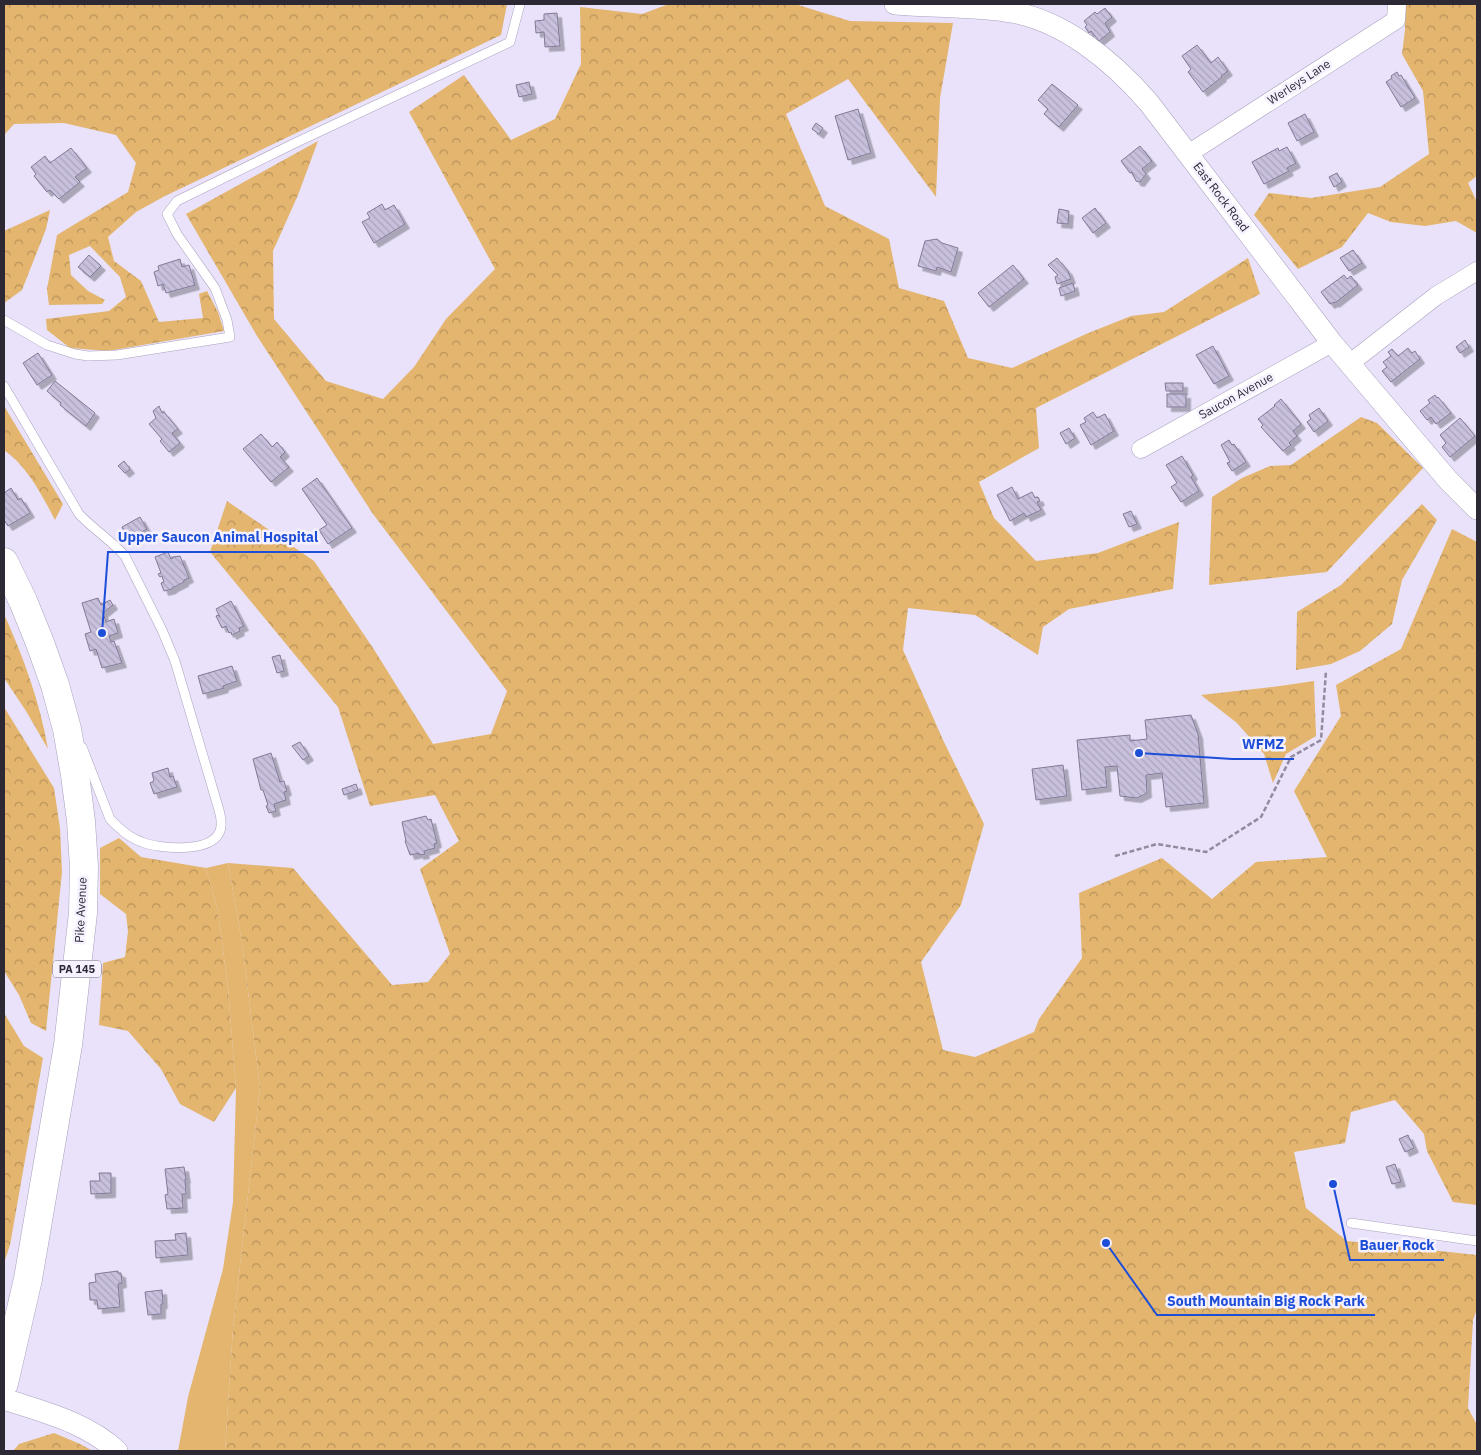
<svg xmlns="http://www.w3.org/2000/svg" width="1481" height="1455" viewBox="0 0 1481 1455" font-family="'IBM Plex Sans',sans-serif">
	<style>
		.green { fill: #e3b56e }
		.forest { fill: url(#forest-crowns) }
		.building { fill: url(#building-back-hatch); stroke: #827995; filter: url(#shadow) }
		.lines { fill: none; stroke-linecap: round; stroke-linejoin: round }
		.service-casing { stroke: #aaa1be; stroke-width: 10 }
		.minor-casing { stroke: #aaa1be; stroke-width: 19 }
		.tertiary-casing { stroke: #aaa1be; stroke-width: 22 }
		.primary-casing { stroke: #aaa1be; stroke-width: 29 }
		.path { stroke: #918b9d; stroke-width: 2.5; stroke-dasharray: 5 2.5; stroke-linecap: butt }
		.service { stroke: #fff; stroke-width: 9 }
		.minor { stroke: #fff; stroke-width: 18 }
		.tertiary { stroke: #fff; stroke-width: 21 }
		.primary { stroke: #fff; stroke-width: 28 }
		.labels { text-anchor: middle; stroke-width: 5; stroke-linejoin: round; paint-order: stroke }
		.shield { fill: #f5f1fe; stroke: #686471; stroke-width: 1 }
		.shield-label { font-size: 11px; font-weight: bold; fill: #2c2834 }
		.street-label { font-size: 12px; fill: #2c2834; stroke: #f5f1fe }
		.leader { fill: none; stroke: #1d4ed8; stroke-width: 2 }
		.callout-dot { fill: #1d4ed8; stroke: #f5f1fe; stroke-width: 2 }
		.callout-label { font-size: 14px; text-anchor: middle; font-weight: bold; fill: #1d4ed8; stroke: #f5f1fe; stroke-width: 5; stroke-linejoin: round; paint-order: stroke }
	</style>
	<defs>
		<pattern id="forest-crowns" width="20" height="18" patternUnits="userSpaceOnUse" patternTransform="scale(1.25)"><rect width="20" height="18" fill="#e3b56e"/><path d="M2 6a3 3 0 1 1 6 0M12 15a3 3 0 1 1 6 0" fill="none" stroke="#b8935b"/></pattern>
		<pattern id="building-back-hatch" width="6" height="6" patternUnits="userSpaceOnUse" patternTransform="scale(1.25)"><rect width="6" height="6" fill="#c8c0dd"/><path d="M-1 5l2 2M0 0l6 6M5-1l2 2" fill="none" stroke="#aca5be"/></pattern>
		<filter id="shadow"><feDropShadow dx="4.5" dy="4.5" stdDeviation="0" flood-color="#0004"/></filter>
	</defs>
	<rect width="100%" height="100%" fill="#e9e2fa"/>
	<polygon class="green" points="228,863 242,942 260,1088 233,1328 225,1451 178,1451 188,1397 223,1269 233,1202 236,1088 228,988 218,911 206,868"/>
	<g class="forest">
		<polygon points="4,4 507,4 501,35 165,196 136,212 108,237 114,261 141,281 159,322 203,318 199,294 207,291 218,312 224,331 108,351 70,348 47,330 46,319 109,311 126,297 120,277 90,246 69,255 71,275 88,291 105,300 102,304 49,305 47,289 57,235 128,192 136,163 116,135 64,123 14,124 4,135"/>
		<polygon points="669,4 795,4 850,21 953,23 940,98 936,197 848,79 786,114 825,206 889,239 899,288 944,301 968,358 1012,368 1086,334 1131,316 1164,312 1248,258 1260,294 1036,408 1039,448 979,482 994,518 1036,561 1098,553 1179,522 1173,589 1069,609 1043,627 1038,655 975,615 908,608 903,650 944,742 984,824 961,905 921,962 943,1050 975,1057 1034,1032 1039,1019 1082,958 1079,893 1162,858 1212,899 1256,862 1327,857 1294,791 1341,716 1336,685 1401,649 1452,529 1477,542 1477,1205 1453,1202 1427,1151 1424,1134 1395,1100 1351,1112 1345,1143 1294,1152 1306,1208 1347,1241 1477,1255 1477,1309 1473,1320 1468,1408 1477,1425 1477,1451 225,1451 233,1328 260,1088 242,942 228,863 293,868 392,985 428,982 450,954 420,869 459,841 435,795 370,806 338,707 210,552 227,501 314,561 373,648 433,744 491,734 507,691 373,514 257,336 186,214 318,141 298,195 273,251 274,319 326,381 383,399 414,367 446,319 495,269 409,112 464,75 511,140 555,119 581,64 580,7 642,14"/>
		<polygon points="1404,4 1477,4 1477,176 1468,183 1477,202 1477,233 1456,221 1425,226 1391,222 1368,213 1342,247 1298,269 1254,215 1269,193 1311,198 1380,187 1429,154 1423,91 1402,54 1405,30"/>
		<polygon points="50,210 46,229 22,290 4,303 4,231"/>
		<path d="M4,406L63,504L55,520C42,495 27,466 4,450Z"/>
		<polygon points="1361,417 1377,423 1423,468 1327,572 1209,585 1212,497 1242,478 1270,466 1291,465"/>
		<polygon points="1422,504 1437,520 1402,580 1392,624 1360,651 1331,664 1296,670 1297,612 1341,585"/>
		<path d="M4,614C23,656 40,702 48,749L26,711L4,678Z"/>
		<polygon points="1314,681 1316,736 1286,754 1273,783 1264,754 1237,723 1201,695 1280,686"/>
		<polygon points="4,707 54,788 60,828 62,872 46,1031 31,1023 19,995 4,971"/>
		<polygon points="119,838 141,857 206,868 218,911 228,988 236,1088 214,1122 180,1104 161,1069 128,1031 99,1025 103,963 125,957 128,931 126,914 100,894 100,848"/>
		<polygon points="4,1013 24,1046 43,1058 10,1245 4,1263"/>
		<polygon points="54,1433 80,1444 93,1451 13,1451 19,1444"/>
	</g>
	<g class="building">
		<polygon points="1105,8 1112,17 1105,23 1110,32 1099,41 1091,31 1089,33 1085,27 1087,25 1084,21 1095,12 1097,14"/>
		<polygon points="557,13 560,46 545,47 544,32 536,33 535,21 544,20 544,14"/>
		<polygon points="1197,45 1211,63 1218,57 1228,71 1221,76 1222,77 1203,92 1188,72 1191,69 1182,56"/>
		<polygon points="1397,72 1399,76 1401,75 1415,98 1401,107 1386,82 1392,78 1391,76"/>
		<polygon points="529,82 532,94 519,97 516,85"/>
		<polygon points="1052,84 1078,105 1059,127 1044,114 1048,109 1038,100"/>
		<polygon points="858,109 871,153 848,160 835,116"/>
		<polygon points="1305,114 1314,132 1297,141 1288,123"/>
		<polygon points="816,123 823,128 819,134 812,129"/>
		<polygon points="1140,146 1152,161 1142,169 1146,174 1140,182 1136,181 1132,172 1130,173 1121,161"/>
		<polygon points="1287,147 1296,163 1287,168 1289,171 1264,184 1252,162 1278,148 1279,151"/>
		<polygon points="71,148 87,168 75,177 80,182 59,199 50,190 47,192 34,176 36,174 31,167 45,156 50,163"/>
		<polygon points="1337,173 1342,182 1334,187 1329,177"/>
		<polygon points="382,204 385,210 394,205 405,224 374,243 362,222 370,218 367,213"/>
		<polygon points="1095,208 1106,223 1093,233 1082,218"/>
		<polygon points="1059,209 1069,211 1068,224 1057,223"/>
		<polygon points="937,239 942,243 958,248 951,272 937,267 936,271 918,266 925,241"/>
		<polygon points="1353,250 1362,263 1349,271 1340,258"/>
		<polygon points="89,255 101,266 90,277 78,267"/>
		<polygon points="1057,258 1068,271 1071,279 1057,284 1055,277 1058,275 1048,265"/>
		<polygon points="180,259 182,267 189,265 195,285 166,293 163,284 158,286 154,272 159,270 158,266"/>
		<polygon points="1013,265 1024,279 989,307 978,293"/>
		<polygon points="1344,275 1347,279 1351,276 1358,285 1335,303 1334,302 1330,304 1321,292"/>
		<polygon points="1073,283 1075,291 1061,296 1059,288"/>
		<polygon points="1465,340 1469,347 1460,353 1456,347"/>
		<polygon points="1213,346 1229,376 1214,384 1196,355"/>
		<polygon points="1408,348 1412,353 1415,351 1420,359 1391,382 1382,371 1387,367 1383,362 1391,356 1388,352 1392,349 1398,356"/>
		<polygon points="38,353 52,375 37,385 23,363"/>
		<polygon points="55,381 95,413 86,426 60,405 61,403 47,391"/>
		<polygon points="1165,383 1183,383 1183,391 1166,391"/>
		<rect x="1167" y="394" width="19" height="13"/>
		<polygon points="1435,395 1437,398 1438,397 1451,413 1436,424 1431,417 1427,420 1420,411 1430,403 1428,400"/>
		<polygon points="1281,399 1301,424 1293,431 1297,436 1289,443 1291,445 1283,451 1261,427 1263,425 1258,419 1275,406 1274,405"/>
		<polygon points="159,406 162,413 164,412 178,429 172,433 180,443 169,452 160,441 162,439 149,424 156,418 153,411"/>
		<polygon points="1319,408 1328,421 1314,432 1307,422 1311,419 1309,415"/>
		<polygon points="1093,412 1097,418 1105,414 1114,431 1091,445 1080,425 1086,422 1084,418"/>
		<polygon points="1460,418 1475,436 1450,457 1442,447 1446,443 1440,435"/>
		<polygon points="1069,428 1075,438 1066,444 1060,433"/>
		<polygon points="261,434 272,447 277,442 285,452 280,457 289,467 271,482 243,449"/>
		<polygon points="1229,440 1232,445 1234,444 1246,462 1232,471 1227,463 1230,462 1221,445"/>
		<polygon points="1182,456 1193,475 1191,477 1199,491 1181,502 1171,487 1177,483 1166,465"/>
		<polygon points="124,461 130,469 125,473 118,466"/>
		<polygon points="317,478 352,528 328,544 319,530 327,525 302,489"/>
		<polygon points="1012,487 1018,499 1032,492 1035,498 1038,497 1040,501 1037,502 1041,510 1026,517 1024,513 1010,521 997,495"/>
		<polygon points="11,488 18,500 21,498 30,513 8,526 4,520 4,493"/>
		<polygon points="1131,511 1137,524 1129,527 1123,514"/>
		<polygon points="140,517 147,529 128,539 122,527"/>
		<polygon points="168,552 171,559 173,558 173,557 180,556 189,578 184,580 184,582 172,588 172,589 164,591 161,583 164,582 162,576 160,577 158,574 161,573 155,557"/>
		<polygon points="98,598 101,605 110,600 113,605 103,613 106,622 114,619 118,633 109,636 111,642 114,641 122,663 102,668 96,649 90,651 85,634 91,632 82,603"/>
		<polygon points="231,601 244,626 239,628 240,631 232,635 231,632 229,633 226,626 222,628 216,616 218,615 220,617 216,609"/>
		<polygon points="280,655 284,671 277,673 272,657"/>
		<polygon points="232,666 237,681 223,686 224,688 203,694 198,676"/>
		<polygon points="1191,715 1198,734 1204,803 1166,807 1162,773 1146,775 1147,793 1137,798 1120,796 1117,766 1105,767 1107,787 1082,790 1077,740 1130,735 1130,741 1147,739 1145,720"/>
		<polygon points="300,742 309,756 303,760 292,746"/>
		<polygon points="271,753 280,782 284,781 287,791 284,792 286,800 274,804 276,811 269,813 266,806 268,805 263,790 261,790 253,759"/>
		<polygon points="1063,765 1067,796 1036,800 1032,769"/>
		<polygon points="168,768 170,777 173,776 177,787 154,794 150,783 154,781 152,773"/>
		<polygon points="356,784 358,790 344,795 342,789"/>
		<polygon points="426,816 428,820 431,819 437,843 434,844 435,848 424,851 425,854 419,855 419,853 410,855 405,841 406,841 402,822"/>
		<polygon points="1408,1135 1414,1148 1405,1152 1399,1139"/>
		<polygon points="1395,1164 1401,1182 1392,1184 1386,1167"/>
		<polygon points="184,1167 186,1179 185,1179 186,1194 182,1194 183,1208 167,1209 165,1195 168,1194 165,1169"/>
		<polygon points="99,1173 111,1173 111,1193 91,1194 90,1181 100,1181"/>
		<polygon points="186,1233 188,1255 156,1258 155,1241 176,1240 175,1234"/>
		<polygon points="118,1271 118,1273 121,1273 122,1283 118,1284 120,1307 98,1309 97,1300 90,1300 89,1283 96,1282 95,1274"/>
		<polygon points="162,1290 163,1304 161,1304 161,1314 148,1315 145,1292"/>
	</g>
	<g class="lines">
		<g class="service-casing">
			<g id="service">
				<polyline points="4,320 47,345 75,354 88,356 117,355 230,337 227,320 215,288 177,234 167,214 177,201 293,144 510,42 520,4"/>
				<path d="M4,386L79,514C93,529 111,540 125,556L162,630L175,661L219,810C221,817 223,826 219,833C209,853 159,849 142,842C129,838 119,828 110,819L82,747"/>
				<polyline points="1351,1223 1477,1241"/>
			</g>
		</g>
		<g class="minor-casing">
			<g id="minor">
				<polyline points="1188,154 1396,20 1397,4"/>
				<polyline points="1349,364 1436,296 1477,271"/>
				<polyline points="1141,449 1332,343"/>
			</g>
		</g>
		<g class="tertiary-casing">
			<g id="tertiary">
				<path d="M895,4C931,7 968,6 1005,11C1061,18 1113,61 1149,103L1332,343L1448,480L1477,509"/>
				<path d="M4,1399C43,1412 86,1422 117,1451"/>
			</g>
		</g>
		<g class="primary-casing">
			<polyline id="primary" points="4,562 23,601 40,643 55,685 67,729 75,775 81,821 84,867 83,913 68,1045 28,1279 4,1383"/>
		</g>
		<polyline class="path" points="1115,856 1157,844 1206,852 1261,817 1291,757 1321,740 1326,671"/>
		<use href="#service" class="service"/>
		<use href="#minor" class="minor"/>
		<use href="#tertiary" class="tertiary"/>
		<use href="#primary" class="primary"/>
	</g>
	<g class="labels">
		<rect class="shield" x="53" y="960.5" width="48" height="17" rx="4"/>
		<g class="shield-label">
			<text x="77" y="973">PA 145</text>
		</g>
		<g class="street-label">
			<text transform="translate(1299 82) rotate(-33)" y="4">Werleys Lane</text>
			<text transform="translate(1221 197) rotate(53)" y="4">East Rock Road</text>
			<text transform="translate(1236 396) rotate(-29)" y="4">Saucon Avenue</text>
			<text transform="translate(81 910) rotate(-87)" y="4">Pike Avenue</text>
		</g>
	</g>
	<path class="leader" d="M102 633L108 552H329M1139 753L1232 759H1294M1333 1184L1350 1260H1444M1106 1243L1157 1315H1375"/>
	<g class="callout-dot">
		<circle cx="102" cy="633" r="5"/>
		<circle cx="1139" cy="753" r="5"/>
		<circle cx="1333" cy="1184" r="5"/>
		<circle cx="1106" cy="1243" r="5"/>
	</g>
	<g class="callout-label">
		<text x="218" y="542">Upper Saucon Animal Hospital</text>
		<text x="1263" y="749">WFMZ</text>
		<text x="1397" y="1250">Bauer Rock</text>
		<text x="1266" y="1306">South Mountain Big Rock Park</text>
	</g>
	<rect width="1481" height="1455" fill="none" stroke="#2c2834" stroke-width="10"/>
</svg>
